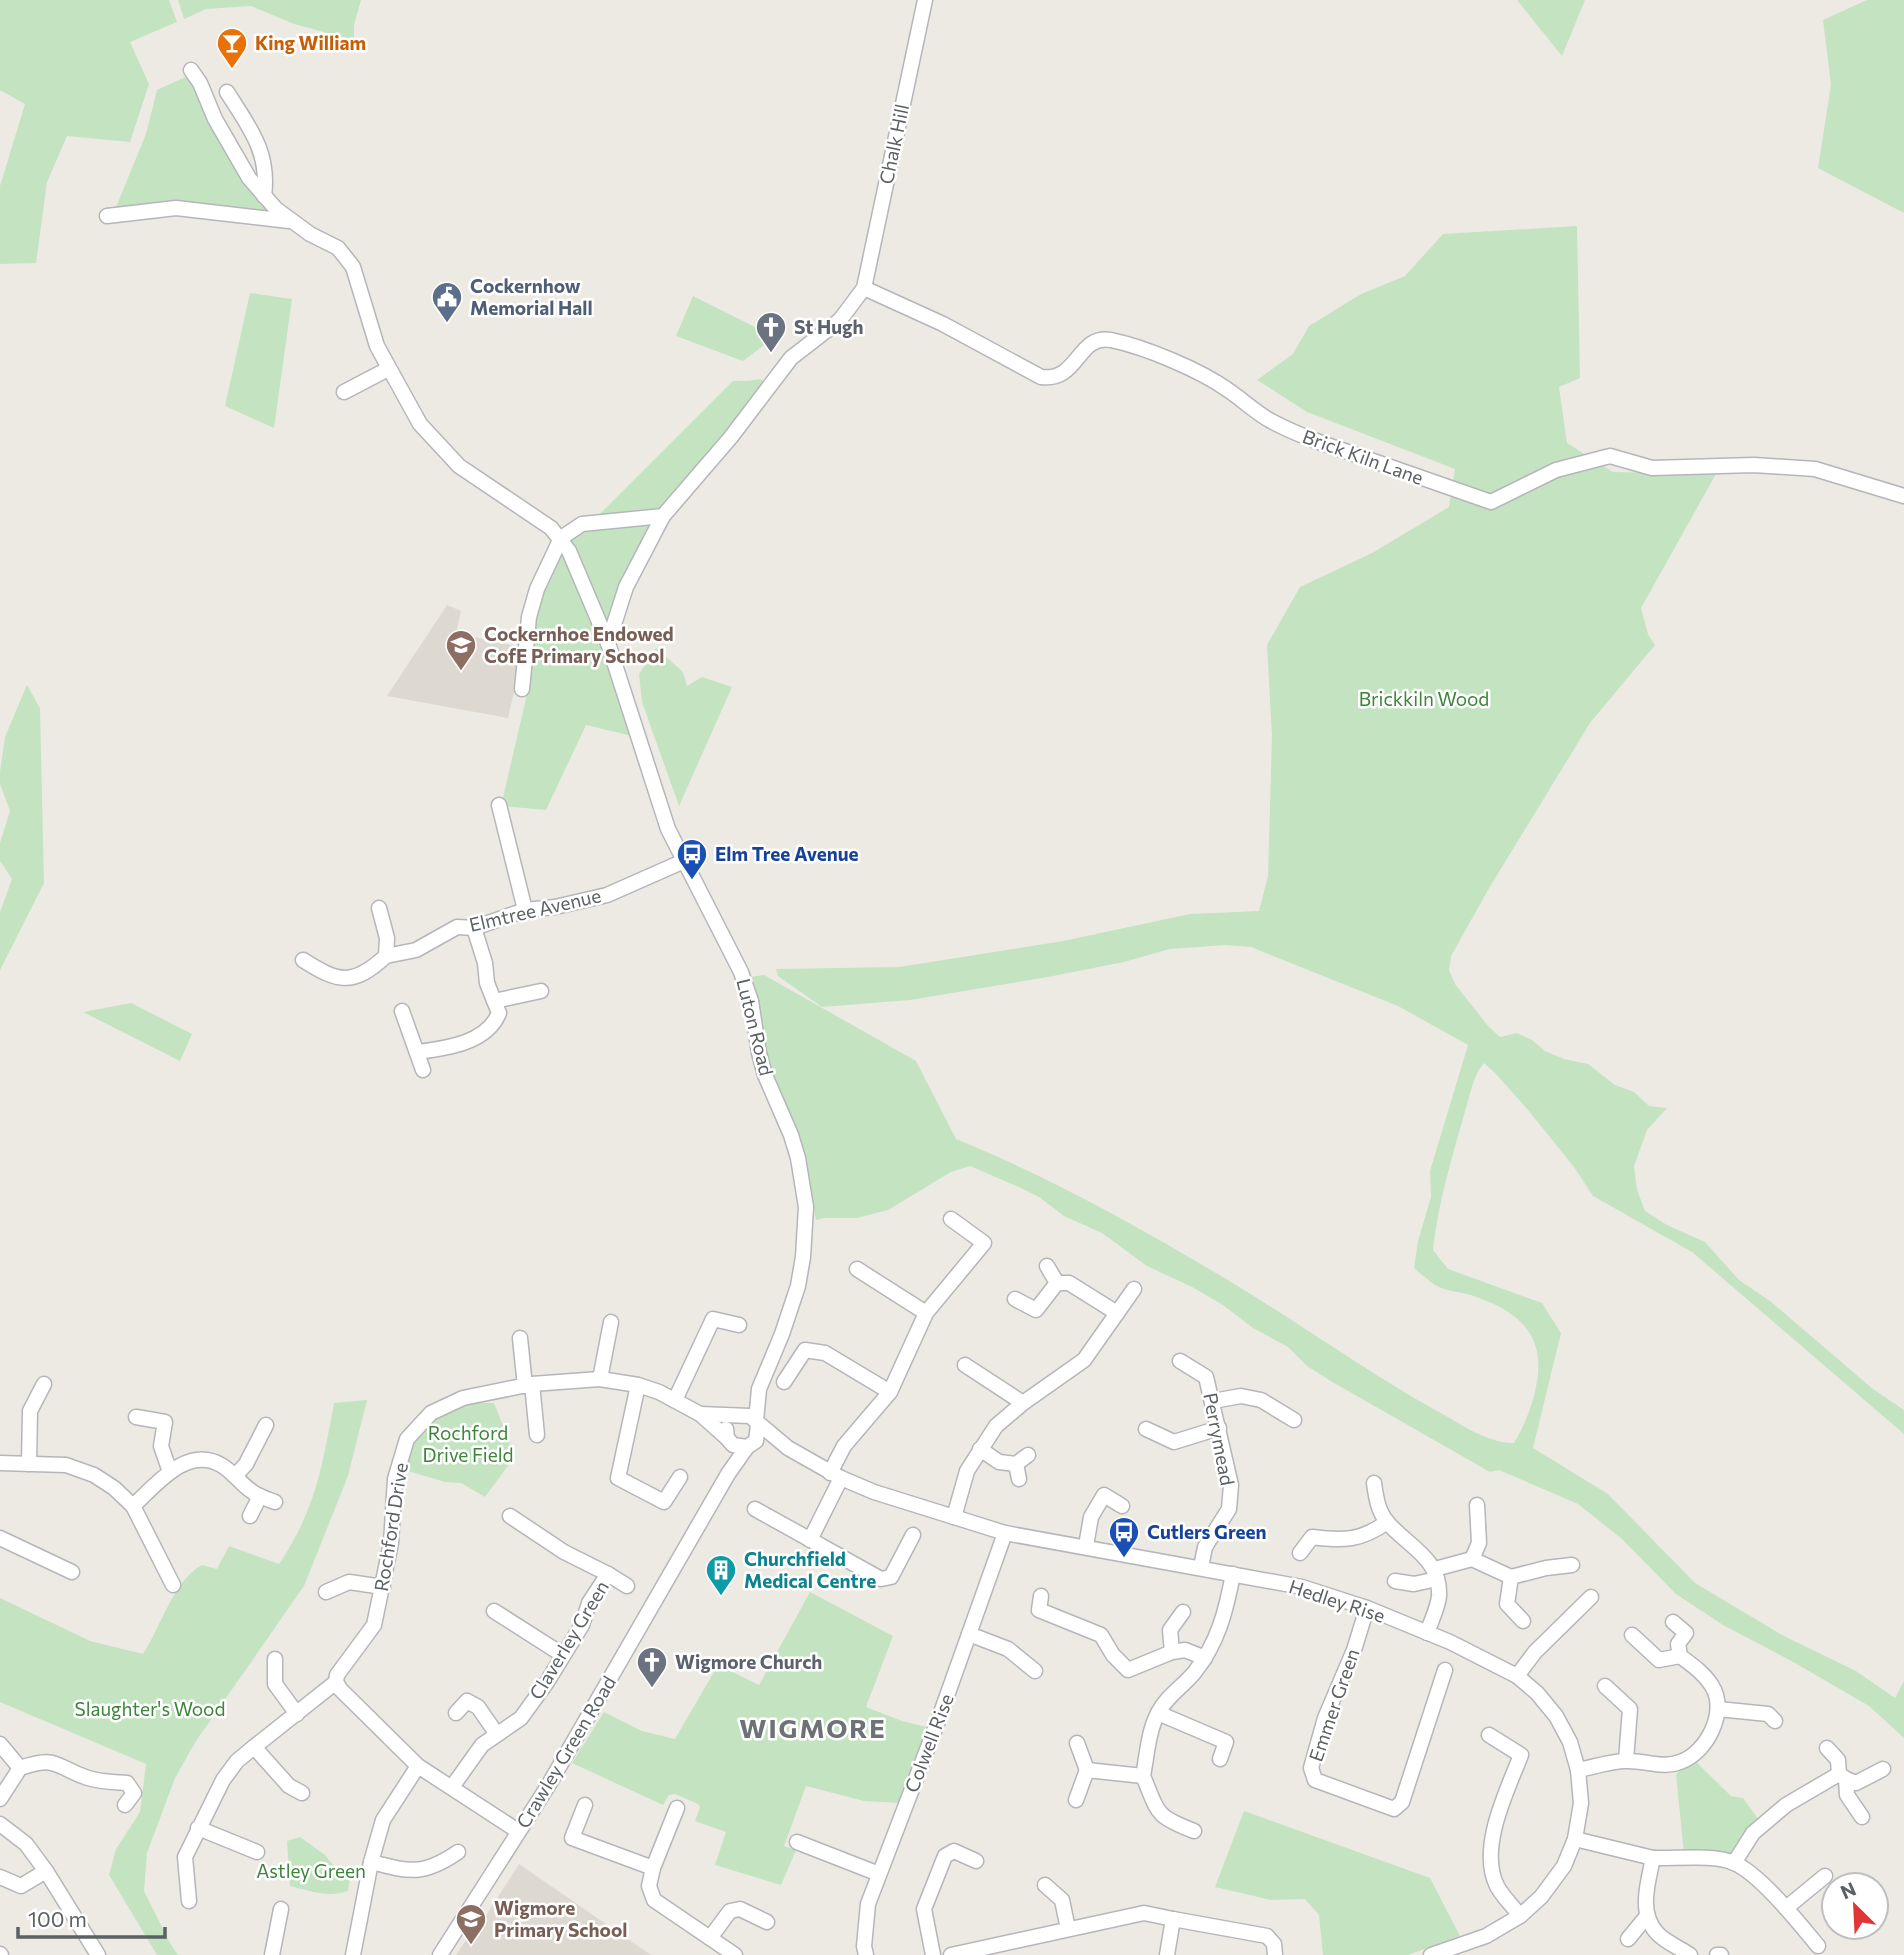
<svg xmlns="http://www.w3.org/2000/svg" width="1904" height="1955" viewBox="0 0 1904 1955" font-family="Commissioner,sans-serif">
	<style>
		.education { fill: #ddd9d1 }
		.green { fill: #c4e4c1 }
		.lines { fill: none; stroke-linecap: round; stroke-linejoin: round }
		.minor-casing { stroke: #b4b6ba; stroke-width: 17 }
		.minor { stroke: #fff; stroke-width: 14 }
		.labels { text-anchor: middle; stroke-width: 5; stroke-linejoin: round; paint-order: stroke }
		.food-label { font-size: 19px; font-weight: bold; fill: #c56008; stroke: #fff; text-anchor: start }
		.street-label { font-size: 19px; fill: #5b6063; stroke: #fff }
		.service-label { font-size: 19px; font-weight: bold; fill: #4e5e75; stroke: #fff; text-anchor: start }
		.worship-label { font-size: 19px; font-weight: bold; fill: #5b616d; stroke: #fff; text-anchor: start }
		.education-label { font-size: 19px; font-weight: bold; fill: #785e54; stroke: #fff; text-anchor: start }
		.park-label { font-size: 19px; fill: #3c8539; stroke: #fff }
		.transit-label { font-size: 19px; font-weight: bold; fill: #164399; stroke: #fff; text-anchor: start }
		.culture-label { font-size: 19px; font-weight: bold; fill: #0d838f; stroke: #fff; text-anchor: start }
		.district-label { font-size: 26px; font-weight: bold; letter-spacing: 2px; fill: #6c7275; stroke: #fff }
	</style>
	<rect width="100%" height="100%" fill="#edeae3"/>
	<g class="education">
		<polygon points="447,605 461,611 456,633 524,648 508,718 387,696"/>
		<polygon points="519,1864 651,1955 456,1955 468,1937 471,1939"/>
	</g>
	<g class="green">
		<polygon points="0,0 169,0 177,22 130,42 149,84 130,142 67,136 47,182 36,263 0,264 0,186 25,104 0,90"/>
		<polygon points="178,0 361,0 354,25 354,40 294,24 251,6 206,9 184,19"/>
		<polygon points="1517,0 1585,0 1562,56"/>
		<polygon points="1867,0 1904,0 1904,213 1818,168 1831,85 1823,20"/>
		<polygon points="190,75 242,173 271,216 114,212 146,134 157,90"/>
		<path d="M1577,226L1580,378L1559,387L1567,443L1613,472L1716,474L1641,608L1648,634L1655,645L1590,723L1488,890L1451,956L1449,970L1455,984L1489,1027L1500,1037L1517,1033L1532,1040L1545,1051L1564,1059L1588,1064L1615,1085L1634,1092L1649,1106L1667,1108L1647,1130L1634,1166L1637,1190L1645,1211L1667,1225L1705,1242L1739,1280L1770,1301L1873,1389L1904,1410V1434L1692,1252L1593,1196L1574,1167L1528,1110L1496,1074L1484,1063C1473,1076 1471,1092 1466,1108C1453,1154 1438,1202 1433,1250L1448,1269L1542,1303L1561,1333L1533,1448L1608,1494L1695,1583L1782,1635L1856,1671L1895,1698L1904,1681V1738L1869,1706L1795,1663L1723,1625L1676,1594L1622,1539L1578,1504L1499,1470L1490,1472L1334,1383L1307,1366L1288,1347L1253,1328L1223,1305L1192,1287L1147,1266L1102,1233L1064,1216L1039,1197L1021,1188L970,1166L951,1172L888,1210L857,1218H824L816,1220L806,1168L772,1079L760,1033L750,977L764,975L916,1061L956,1139C1047,1176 1132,1223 1216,1273C1291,1317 1361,1368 1437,1411C1461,1424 1487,1443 1514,1443C1526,1423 1536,1397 1538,1373C1542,1328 1510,1308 1471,1295C1460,1292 1445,1291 1435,1285C1428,1280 1421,1274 1414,1268L1418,1241L1431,1197L1430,1171L1468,1045L1398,1006L1251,947L1226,945L1170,949L1124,962L1048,977L910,1000L822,1007L778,976L776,969L899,967L1063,941L1190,914L1259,911L1268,876L1272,736L1267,645L1300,587L1372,553L1449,507L1455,469L1307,412L1257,380L1293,354L1309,326L1361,294L1405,276L1443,234Z"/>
		<polygon points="250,293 292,299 274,428 225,406"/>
		<polygon points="693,296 775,337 743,361 676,336"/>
		<polygon points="760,379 765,382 760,392 669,503 609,620 632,736 586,725 546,810 501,806 528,690 534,617 553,566 569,539 589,525 733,381 748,381"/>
		<polygon points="656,648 683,672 687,686 702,677 732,687 679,806 642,702 639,674"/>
		<polygon points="27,685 40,708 44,883 0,970 0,912 12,879 0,861 0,843 10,811 0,784 0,772 5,737"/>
		<polygon points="131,1003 192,1034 180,1061 83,1012"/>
		<path d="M367,1400L348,1476L304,1586L196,1741L175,1778L147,1853L144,1891L170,1943L178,1955H157L109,1875L116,1849L140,1812L146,1764L0,1702V1598L90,1641L143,1654C161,1627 173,1581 202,1565L217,1569L229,1546L279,1564C316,1509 322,1467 334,1403Z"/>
		<path d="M467,1403H494L515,1456L485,1497L461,1483L445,1482L401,1469C414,1430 430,1418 467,1403Z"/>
		<polygon points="810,1592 893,1636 866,1707 902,1721 927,1727 900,1803 864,1801 806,1786 784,1846 796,1850 781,1885 715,1865 726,1832 695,1821 700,1807 698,1804 675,1794 669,1795 663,1805 572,1763 604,1712 642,1731 675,1739 718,1665 759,1685"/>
		<polygon points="1695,1761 1731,1796 1743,1798 1759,1820 1734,1854 1684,1854 1676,1774"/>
		<polygon points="1244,1811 1430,1878 1460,1936 1408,1955 1323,1955 1319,1915 1305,1899 1271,1900 1215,1887"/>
		<path d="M300,1837L325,1855L337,1870L350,1878L348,1891C328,1898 310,1891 290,1886L287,1841Z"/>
	</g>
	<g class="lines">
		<g class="minor-casing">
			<g id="minor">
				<polyline points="191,70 200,83 215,119 249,178 276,209 310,234 338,248 353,267 377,346 420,424 459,466 551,528 569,551 608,643 668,829 741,972 751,1001 759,1053 765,1075 791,1135 798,1158 806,1207 803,1257 798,1286 782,1334 759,1389 756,1421"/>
				<path d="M227,92C249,127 270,152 264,196"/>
				<polyline points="107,216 176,208 289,221"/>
				<path d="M864,288L943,324L1041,377C1079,382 1077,334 1111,340C1145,347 1200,370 1228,390C1243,400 1255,412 1271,421C1301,437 1333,447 1365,458C1407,473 1449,487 1491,502L1556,470L1610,456L1652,468L1754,465L1815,469L1904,496"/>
				<polyline points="344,392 388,369"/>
				<polyline points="608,643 626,587 663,516 731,437 791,358 840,320 864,288 925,0"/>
				<polyline points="522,689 529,617 537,589 561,538 582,524 663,516"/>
				<polyline points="499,805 525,910"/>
				<polyline points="386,956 416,950 457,927 474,928 525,910 555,907 607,895 684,861"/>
				<path d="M303,960C339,983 353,986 386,956L387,938L379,908"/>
				<polyline points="494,1001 541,991"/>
				<polyline points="402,1011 423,1070"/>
				<path d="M418,1052C447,1048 487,1043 499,1013L487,983L485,963L474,928"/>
				<polyline points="1047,1266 1057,1283"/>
				<polyline points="857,1269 926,1313"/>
				<polyline points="1015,1299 1036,1310 1057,1283 1069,1283 1117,1313"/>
				<polyline points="520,1338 525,1386"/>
				<polyline points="1180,1361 1206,1377 1231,1485 1229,1509 1205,1547 1201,1567"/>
				<polyline points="965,1365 1023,1403"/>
				<polyline points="600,1379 611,1322"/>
				<polyline points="784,1382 805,1350 825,1353 890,1392"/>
				<polyline points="532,1384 537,1435"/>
				<polyline points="638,1385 618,1478 664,1502 680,1477"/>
				<polyline points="675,1400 713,1319 739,1325"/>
				<polyline points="1213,1401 1241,1396 1261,1400 1294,1420"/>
				<polyline points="700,1414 750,1416 788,1448 841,1478 874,1492 954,1517 1005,1533 1302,1587 1367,1608 1450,1642 1517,1676 1537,1693 1556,1716 1570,1742 1578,1770 1581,1803 1575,1839 1564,1866 1541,1897 1520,1916 1486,1936 1431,1955"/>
				<polyline points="136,1417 165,1422 161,1446 170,1472"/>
				<polyline points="726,1429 727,1438 733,1445 747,1447 756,1441 758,1425"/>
				<polyline points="1146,1429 1174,1442 1219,1428"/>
				<polyline points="980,1449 999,1462 1016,1464 1019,1479"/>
				<polyline points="0,1463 66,1465 94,1475 114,1488 133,1506 173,1585"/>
				<polyline points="29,1464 30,1411 44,1384"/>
				<polyline points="1016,1464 1028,1455"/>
				<polyline points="830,1473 844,1446 890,1392 926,1313 984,1243 951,1219"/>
				<polyline points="235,1476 246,1464 266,1425"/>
				<path d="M1374,1483C1376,1497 1378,1512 1388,1523C1409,1547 1441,1559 1439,1596C1438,1608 1431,1621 1427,1633"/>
				<path d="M133,1506C156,1485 187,1445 221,1465C232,1471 240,1483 250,1490C257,1496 267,1499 275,1502"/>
				<polyline points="755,1509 881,1579 891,1577 913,1535"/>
				<polyline points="250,1516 260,1496"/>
				<polyline points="954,1517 967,1471 996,1426 1023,1403 1084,1360 1134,1289"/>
				<polyline points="0,1538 72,1572"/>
				<polyline points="810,1540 841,1478"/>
				<polyline points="1086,1546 1091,1517 1104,1495 1122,1506"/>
				<path d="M1300,1553L1312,1537C1343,1541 1361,1541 1387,1522"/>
				<polyline points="1472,1559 1479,1543 1477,1505"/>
				<polyline points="1435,1569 1472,1559 1511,1577 1546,1568 1572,1565"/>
				<polyline points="608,1574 627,1586"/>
				<polyline points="1511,1577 1507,1604 1523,1621"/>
				<polyline points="1395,1581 1414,1584 1437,1579"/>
				<polyline points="326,1592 349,1582 383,1587"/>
				<polyline points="1041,1596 1039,1610 1101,1635 1113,1655 1128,1670 1172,1652 1185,1650 1205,1658"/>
				<polyline points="1367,1608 1354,1650 1325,1718 1311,1768 1315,1780 1394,1809 1402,1802 1445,1670"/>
				<polyline points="494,1611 563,1655"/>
				<polyline points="969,1634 1008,1649 1035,1671"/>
				<polyline points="1632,1635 1659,1660 1680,1656"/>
				<polyline points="1172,1652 1170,1630 1183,1612"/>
				<polyline points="275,1659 275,1684 297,1714"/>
				<polyline points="1517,1676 1535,1652 1591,1597"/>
				<polyline points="336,1682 337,1675 374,1625 391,1543 395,1479 407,1439 431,1413 463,1398 532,1384 600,1379 638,1385 659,1392 700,1414 727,1438"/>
				<polyline points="336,1682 340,1689 418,1766 518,1831"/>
				<polyline points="1605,1686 1630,1709 1626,1760"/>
				<polyline points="1718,1709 1768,1714 1775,1721"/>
				<polyline points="456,1713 467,1701 478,1707 496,1733"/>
				<polyline points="1158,1713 1226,1742 1220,1759"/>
				<path d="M1489,1735L1521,1755C1507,1791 1478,1848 1497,1886C1502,1896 1513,1906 1520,1916"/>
				<polyline points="1077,1743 1087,1770"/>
				<polyline points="0,1744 20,1768"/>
				<polyline points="254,1747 289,1786 302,1793"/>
				<polyline points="1827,1748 1838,1760 1839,1774 1846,1779 1847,1795 1862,1817"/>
				<path d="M1578,1770C1594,1767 1611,1761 1626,1761C1644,1760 1663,1769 1680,1762C1707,1753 1728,1711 1712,1686C1704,1673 1692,1665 1680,1656L1678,1644L1686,1633L1673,1622"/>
				<path d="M1143,1776C1147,1756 1148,1732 1158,1713C1166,1697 1182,1687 1194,1673C1218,1643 1226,1611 1233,1574"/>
				<path d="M1143,1776C1159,1814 1155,1816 1194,1831"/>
				<polyline points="1846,1779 1856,1783 1883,1769"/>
				<polyline points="452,1787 482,1745 521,1718 547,1682 582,1625 589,1603 608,1574 564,1552 510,1516"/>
				<path d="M0,1799L20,1768C60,1755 54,1767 88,1778C100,1782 114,1782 127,1783L134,1793L125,1805"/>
				<polyline points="1076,1800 1087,1770 1143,1776"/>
				<polyline points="585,1805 572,1838 653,1868"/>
				<polyline points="677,1808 653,1868 649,1886 654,1900 735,1955"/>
				<polyline points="0,1824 26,1844 46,1871 98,1955"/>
				<polyline points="198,1828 257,1852"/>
				<path d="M1575,1839L1653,1858C1648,1883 1638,1912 1657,1933C1665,1942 1680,1948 1690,1955"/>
				<polyline points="797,1842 879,1874"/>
				<path d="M1653,1858C1675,1859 1714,1854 1734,1863C1760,1874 1799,1923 1818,1946"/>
				<path d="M371,1862C410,1872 423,1876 458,1852"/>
				<polyline points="1734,1863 1753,1833 1786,1805 1839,1774"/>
				<polyline points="0,1877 21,1886 46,1871"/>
				<polyline points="1045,1885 1062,1900 1068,1929"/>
				<polyline points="189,1901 185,1857 223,1780 237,1761 254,1747 336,1682"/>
				<polyline points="1786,1908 1825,1876"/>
				<polyline points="1173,1919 1267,1936 1274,1944 1275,1955"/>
				<polyline points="710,1938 730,1911 740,1909 767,1922"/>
				<polyline points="1628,1939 1647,1916"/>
				<polyline points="0,1954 1,1955"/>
				<polyline points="272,1955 281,1909"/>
				<polyline points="353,1955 371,1862 383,1820 418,1766"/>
				<polyline points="440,1955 548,1786 728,1474 747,1447"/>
				<polyline points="866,1955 864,1946 868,1904 938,1721 1005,1533"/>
				<polyline points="933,1955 924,1909 945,1856 954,1851 976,1861"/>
				<polyline points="951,1955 1144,1913 1173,1919 1167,1955"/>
				<polyline points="1717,1955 1721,1955"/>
			</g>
		</g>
		<use href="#minor" class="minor"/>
	</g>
	<defs>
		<g id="bar-pin" transform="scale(1.575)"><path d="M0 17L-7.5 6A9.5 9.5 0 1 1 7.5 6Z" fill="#e8710a" stroke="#fff"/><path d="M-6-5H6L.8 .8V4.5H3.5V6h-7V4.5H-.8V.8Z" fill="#fff"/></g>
		<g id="civic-pin" transform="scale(1.575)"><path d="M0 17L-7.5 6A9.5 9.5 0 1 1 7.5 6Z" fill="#5c6f8a" stroke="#fff"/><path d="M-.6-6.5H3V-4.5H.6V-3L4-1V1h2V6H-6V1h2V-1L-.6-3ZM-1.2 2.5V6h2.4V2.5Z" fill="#fff"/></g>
		<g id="church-pin" transform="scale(1.575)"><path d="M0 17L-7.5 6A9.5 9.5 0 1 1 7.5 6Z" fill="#6b7280" stroke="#fff"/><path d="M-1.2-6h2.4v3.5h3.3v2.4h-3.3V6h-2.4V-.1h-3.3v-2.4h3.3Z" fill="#fff"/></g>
		<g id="school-pin" transform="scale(1.575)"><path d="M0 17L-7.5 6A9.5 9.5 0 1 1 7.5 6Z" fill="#8d6e63" stroke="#fff"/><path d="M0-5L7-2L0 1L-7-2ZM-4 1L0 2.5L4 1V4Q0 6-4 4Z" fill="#fff"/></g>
		<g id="bus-pin" transform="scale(1.575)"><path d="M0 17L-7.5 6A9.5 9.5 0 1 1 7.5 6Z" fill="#1a4fb4" stroke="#fff"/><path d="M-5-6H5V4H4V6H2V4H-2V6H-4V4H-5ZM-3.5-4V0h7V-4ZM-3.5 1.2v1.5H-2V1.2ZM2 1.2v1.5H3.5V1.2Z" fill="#fff"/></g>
		<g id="building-pin" transform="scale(1.575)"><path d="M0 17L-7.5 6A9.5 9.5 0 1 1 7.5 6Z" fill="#0f9aa8" stroke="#fff"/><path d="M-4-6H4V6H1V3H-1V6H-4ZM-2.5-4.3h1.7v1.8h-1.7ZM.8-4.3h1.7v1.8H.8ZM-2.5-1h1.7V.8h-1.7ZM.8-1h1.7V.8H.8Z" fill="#fff"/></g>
	</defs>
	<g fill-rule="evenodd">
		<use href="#bar-pin" x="232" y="43"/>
		<use href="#civic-pin" x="447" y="297"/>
		<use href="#church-pin" x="771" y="327"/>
		<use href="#school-pin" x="461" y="645"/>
		<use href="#bus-pin" x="692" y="854"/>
		<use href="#bus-pin" x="1124" y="1532"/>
		<use href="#building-pin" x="721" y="1570"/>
		<use href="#church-pin" x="652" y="1662"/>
		<use href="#school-pin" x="471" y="1919"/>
	</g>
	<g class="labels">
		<g class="food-label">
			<text x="255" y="50">King William</text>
		</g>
		<g class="street-label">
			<text transform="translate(894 144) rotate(-78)" y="7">Chalk Hill</text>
			<text transform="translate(1363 457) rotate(20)" y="7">Brick Kiln Lane</text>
			<text transform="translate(535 910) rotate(-13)" y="7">Elmtree Avenue</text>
			<text transform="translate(755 1027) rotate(76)" y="7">Luton Road</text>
			<text transform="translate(1219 1439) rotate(79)" y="7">Perrymead</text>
			<text transform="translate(391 1527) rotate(-81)" y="7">Rochford Drive</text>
			<text transform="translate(1337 1601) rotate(18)" y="7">Hedley Rise</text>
			<text transform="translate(569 1640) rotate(-59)" y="7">Claverley Green</text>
			<text transform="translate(1334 1705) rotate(-71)" y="7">Emmer Green</text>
			<text transform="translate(929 1743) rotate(-69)" y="7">Colwell Rise</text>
			<text transform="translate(566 1752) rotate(-59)" y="7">Crawley Green Road</text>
		</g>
		<g class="service-label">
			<text x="470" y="293">Cockernhow<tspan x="470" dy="22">Memorial Hall</tspan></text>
		</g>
		<g class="worship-label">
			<text x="794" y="334">St Hugh</text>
			<text x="675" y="1669">Wigmore Church</text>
		</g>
		<g class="education-label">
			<text x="484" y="641">Cockernhoe Endowed<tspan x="484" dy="22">CofE Primary School</tspan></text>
			<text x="494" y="1915">Wigmore<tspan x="494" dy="22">Primary School</tspan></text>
		</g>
		<g class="park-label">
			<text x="1424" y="706">Brickkiln Wood</text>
			<text x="468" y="1440">Rochford<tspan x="468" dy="22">Drive Field</tspan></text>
			<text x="150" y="1716">Slaughter's Wood</text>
			<text x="311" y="1878">Astley Green</text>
		</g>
		<g class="transit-label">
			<text x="715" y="861">Elm Tree Avenue</text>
			<text x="1147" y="1539">Cutlers Green</text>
		</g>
		<g class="culture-label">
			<text x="744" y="1566">Churchfield<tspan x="744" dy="22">Medical Centre</tspan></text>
		</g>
		<g class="district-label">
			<text x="813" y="1738">WIGMORE</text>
		</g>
	</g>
	<g transform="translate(1855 1906) rotate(336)"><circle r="33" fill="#ffffff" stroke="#bdbfc1" stroke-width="2"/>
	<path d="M0-5L12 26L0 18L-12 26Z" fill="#e13536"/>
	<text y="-10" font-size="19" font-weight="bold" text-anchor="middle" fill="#5b6063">N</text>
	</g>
	<path d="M18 1927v10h147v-10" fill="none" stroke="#5b6063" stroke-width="3.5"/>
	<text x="28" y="1927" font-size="21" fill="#5b6063" stroke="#ffffff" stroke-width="5" paint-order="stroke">100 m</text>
</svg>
